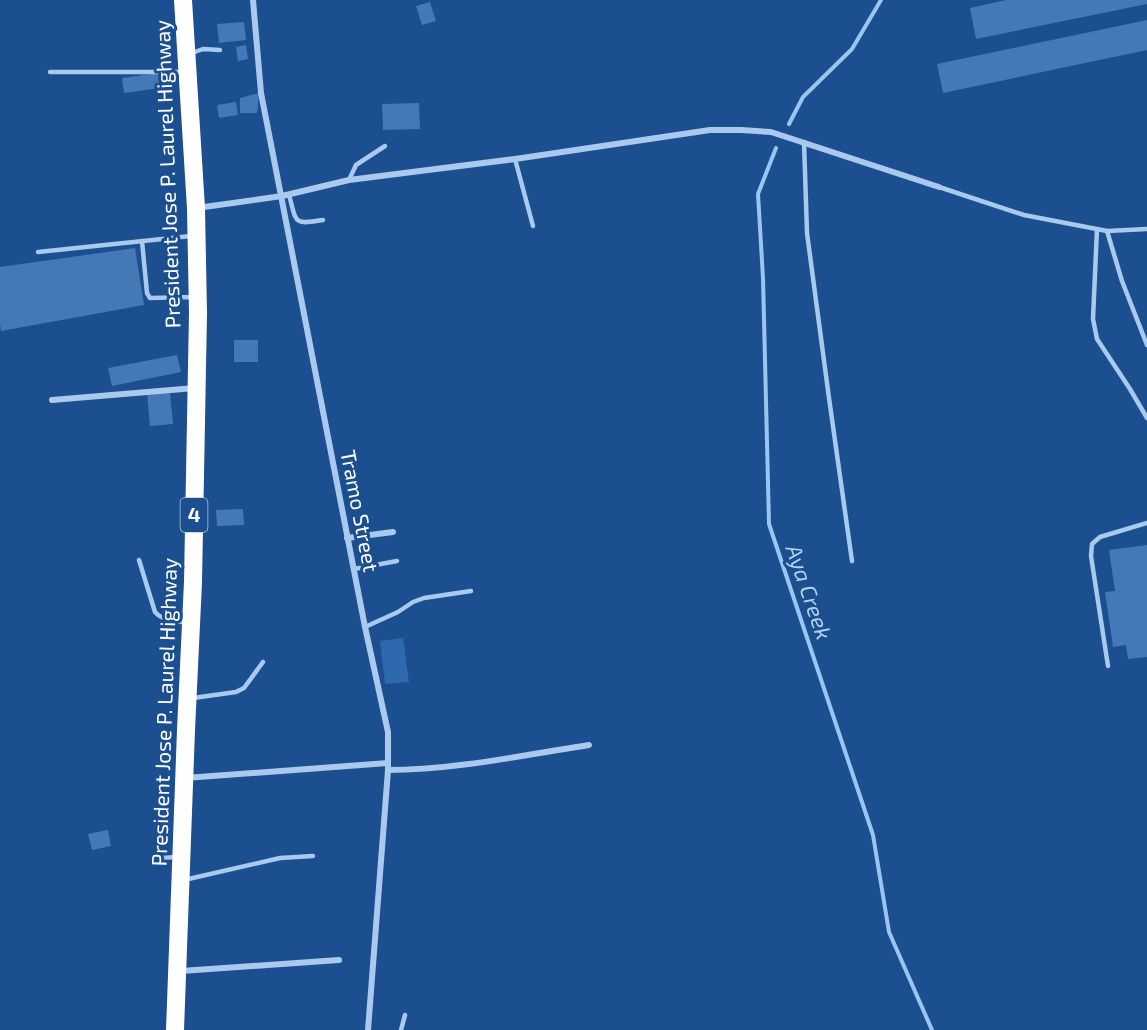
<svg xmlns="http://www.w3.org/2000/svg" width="1147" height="1030" viewBox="0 0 1147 1030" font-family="'Exo 2',sans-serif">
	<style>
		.green { fill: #2e69ad }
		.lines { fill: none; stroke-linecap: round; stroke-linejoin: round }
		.stream { stroke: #9cc4f0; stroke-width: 4 }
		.building { fill: #4478b7 }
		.lane { stroke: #a9c9ee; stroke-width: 4.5 }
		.street { stroke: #a9c9ee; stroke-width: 6 }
		.highway { stroke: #fff; stroke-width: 18 }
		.labels { text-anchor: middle; stroke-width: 6; stroke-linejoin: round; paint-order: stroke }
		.shield { fill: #1b4f8f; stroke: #bbcadd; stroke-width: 1.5 }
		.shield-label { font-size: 20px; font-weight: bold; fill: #fff }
		.street-label { font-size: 21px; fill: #fff; stroke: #1b4f8f }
		.water-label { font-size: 22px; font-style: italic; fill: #b5d3f5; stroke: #1b4f8f }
	</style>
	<rect width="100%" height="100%" fill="#1b4f8f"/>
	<polygon class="green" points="403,638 409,682 385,684 380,641"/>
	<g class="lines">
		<g class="stream">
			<polyline points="789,124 803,97 852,49 881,0"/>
			<polyline points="776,148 758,194 763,278 769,524 873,835 889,932 932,1030"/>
		</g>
	</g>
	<g class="building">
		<polygon points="1006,0 1147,0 1147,4 976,39 970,8"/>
		<polygon points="430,2 436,21 422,25 416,6"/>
		<polygon points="1147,20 1147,50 943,93 937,64"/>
		<polygon points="244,22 246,40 219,43 217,24"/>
		<polygon points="246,45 248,59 238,61 236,47"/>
		<polygon points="158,73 160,88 124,93 122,78"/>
		<polygon points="259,93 257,113 240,113 240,98"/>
		<polygon points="236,102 238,115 219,118 217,105"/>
		<polygon points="419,103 420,129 383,130 382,104"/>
		<polygon points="135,248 144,305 1,331 0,324 0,267"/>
		<rect x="234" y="340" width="24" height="22"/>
		<polygon points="177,355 181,372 112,386 108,368"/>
		<polygon points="170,392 173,424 150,426 147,394"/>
		<polygon points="243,509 244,525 217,526 216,510"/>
		<polygon points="1147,545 1147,657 1128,659 1126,645 1113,647 1105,592 1115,591 1109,550"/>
		<polygon points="108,830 111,846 92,850 88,834"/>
	</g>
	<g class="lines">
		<g class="lane">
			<polyline points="192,53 203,49 220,50"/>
			<polyline points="50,72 183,72"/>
			<polyline points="804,142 807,233 829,398 852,561"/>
			<polyline points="515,159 533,226"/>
			<polyline points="349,180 356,165 385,146"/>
			<polyline points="939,187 1024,215 1107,231 1147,229"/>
			<path d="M289,195C297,223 292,225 323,220"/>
			<polyline points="1097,229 1093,319 1097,339 1130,389 1147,418"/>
			<polyline points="1107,231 1122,281 1147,345"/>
			<polyline points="142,241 147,293 150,298 194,297"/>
			<polyline points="38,252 191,236"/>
			<path d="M139,560L155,612C163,621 176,621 188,623"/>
			<polyline points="354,569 397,561"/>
			<polyline points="365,627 398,612 413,602 424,598 471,591"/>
			<polyline points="1108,666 1091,556 1092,544 1100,537 1147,523"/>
			<polyline points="193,698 236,692 244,688 263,662"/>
			<polyline points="158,858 177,857"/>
			<polyline points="184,880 280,858 313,856"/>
			<polyline points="401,1030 405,1015"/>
		</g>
		<g class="street">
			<polyline points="253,0 261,93 365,627 388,732 388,770 368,1030"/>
			<polyline points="197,208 282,196 349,180 515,159 710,130 741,130 771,132 939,187"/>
			<polyline points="52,400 195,388"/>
			<polyline points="347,538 393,532"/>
			<path d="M388,770C455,770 523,755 589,745"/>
			<polyline points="185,778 388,763"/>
			<polyline points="181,971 339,960"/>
		</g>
		<polyline class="highway" points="175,1030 186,730 193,582 198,313 196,208 183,0"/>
	</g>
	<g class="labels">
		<rect class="shield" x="180.5" y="498" width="27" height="34" rx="4.5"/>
		<g class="shield-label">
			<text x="194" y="522">4</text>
		</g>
		<g class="street-label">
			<text transform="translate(168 174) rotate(-92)" y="7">President Jose P. Laurel Highway</text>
			<text transform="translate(359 511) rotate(79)" y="7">Tramo Street</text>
			<text transform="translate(165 712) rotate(-88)" y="7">President Jose P. Laurel Highway</text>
		</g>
		<g class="water-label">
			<text transform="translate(809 592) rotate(71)" y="8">Aya Creek</text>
		</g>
	</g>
</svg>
